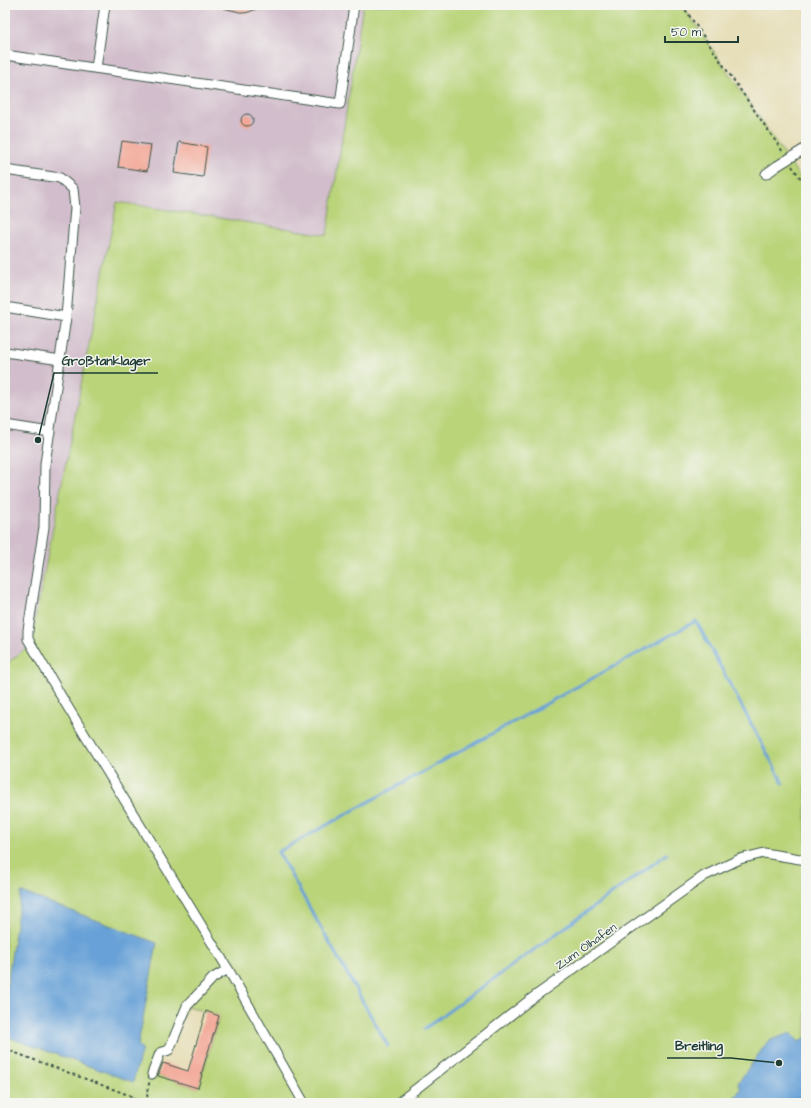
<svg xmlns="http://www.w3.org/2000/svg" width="811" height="1108" viewBox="0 0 811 1108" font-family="'Architects Daughter',sans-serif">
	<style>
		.industrial { fill: #d1bdcb }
		.green { fill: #bad47a; stroke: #6c8857; fill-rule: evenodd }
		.water { fill: #68a1d7; stroke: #446f86 }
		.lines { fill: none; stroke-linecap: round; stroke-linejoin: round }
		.stream { stroke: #68a1d7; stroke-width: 3 }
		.building { fill: #f3a898 }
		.minor-casing { stroke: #3d5548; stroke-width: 11 }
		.path { stroke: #3d5548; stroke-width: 2; stroke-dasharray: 3 3; stroke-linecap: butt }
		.minor { stroke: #fff; stroke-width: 9 }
		.minor-bridge-casing { stroke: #3d5548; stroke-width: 11; stroke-linecap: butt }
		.minor-bridge { stroke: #fff; stroke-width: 9 }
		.labels { text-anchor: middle; stroke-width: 3; stroke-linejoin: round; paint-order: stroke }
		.street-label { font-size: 12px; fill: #1f3d34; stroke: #f6f6f2 }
		.leader { fill: none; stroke: #1f3d34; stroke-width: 1.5 }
		.callout-dot { fill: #1f3d34; stroke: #f6f6f2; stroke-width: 1.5 }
		.callout-label { font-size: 13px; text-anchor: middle; font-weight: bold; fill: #1f3d34; stroke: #f6f6f2; stroke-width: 3; stroke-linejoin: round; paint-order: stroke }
	</style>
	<rect width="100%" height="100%" fill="#f6f6f2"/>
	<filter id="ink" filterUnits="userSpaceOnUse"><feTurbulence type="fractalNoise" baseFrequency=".025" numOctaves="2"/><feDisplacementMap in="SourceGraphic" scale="8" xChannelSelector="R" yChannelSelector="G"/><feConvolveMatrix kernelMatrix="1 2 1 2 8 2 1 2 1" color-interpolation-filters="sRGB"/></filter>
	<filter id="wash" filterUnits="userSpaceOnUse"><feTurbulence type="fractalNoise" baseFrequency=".012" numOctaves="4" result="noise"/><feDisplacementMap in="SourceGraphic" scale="16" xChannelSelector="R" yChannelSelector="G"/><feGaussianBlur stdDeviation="0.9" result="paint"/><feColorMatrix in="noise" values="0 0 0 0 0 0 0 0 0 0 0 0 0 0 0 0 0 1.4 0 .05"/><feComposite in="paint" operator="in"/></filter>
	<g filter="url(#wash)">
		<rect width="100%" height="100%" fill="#e7dfba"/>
		<polygon class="industrial" points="5,5 363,5 327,235 117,202 30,645 5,665"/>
		<path class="green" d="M363,5H682L806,186V1037L741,1089L730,1103H149L144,1101L145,1103H5V665L30,645L117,202L327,235ZM187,1006L219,1016L198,1088L152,1074L160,1054L169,1050Z"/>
		<g class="water">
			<polygon points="21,892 157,943 138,1045 142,1049 133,1082 5,1036 5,998"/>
			<polygon points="791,1033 799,1042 806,1037 806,1103 730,1103 741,1089 738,1083 768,1041"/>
		</g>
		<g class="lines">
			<g class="stream">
				<polyline points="424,1029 667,854"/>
				<polyline points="388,1046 278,852 696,621 783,783"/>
			</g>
		</g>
		<g id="blocks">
			<g class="building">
				<polygon points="223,5 265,5 249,12 244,13 223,8"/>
				<circle cx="247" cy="120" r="6"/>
				<polygon points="122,141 151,145 147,171 118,167"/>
				<polygon points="179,142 207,147 203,177 174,173"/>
				<polygon points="206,1011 219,1016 201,1075 202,1075 198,1088 158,1076 163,1063 188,1071"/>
			</g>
		</g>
	</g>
	<g filter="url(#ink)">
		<use href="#blocks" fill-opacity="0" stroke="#3d5548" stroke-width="1"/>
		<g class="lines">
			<g class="minor-casing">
				<g id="minor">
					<polyline points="5,55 340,104 354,5"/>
					<polyline points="96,68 105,5"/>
					<polyline points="5,170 60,178 73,189 75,208 66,317 45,464 44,527 28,630 28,639 61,696 228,969 304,1103"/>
					<polyline points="766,174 777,166"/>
					<polyline points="5,307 66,317"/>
					<polyline points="5,352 61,360"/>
					<polyline points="5,425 50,432"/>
					<polyline points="152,1074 160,1053 169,1050 187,1006 213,978 228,969"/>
					<polyline points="398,1103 531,999 704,876 740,859 764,853 806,860"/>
				</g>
			</g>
			<g class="path">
				<polyline points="682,5 783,152"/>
				<polyline points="792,166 806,186"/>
				<polyline points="5,1049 134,1097 134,1103"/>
				<path d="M149,1103C146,1096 147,1089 150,1081"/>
			</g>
			<use href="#minor" class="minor"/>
			<g class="minor-bridge-casing">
				<polyline id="minor-bridge" points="777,166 806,148"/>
			</g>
			<use href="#minor-bridge" class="minor-bridge"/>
		</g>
	</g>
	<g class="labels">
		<g class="street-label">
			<text transform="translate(586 946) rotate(-35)" y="4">Zum Ölhafen</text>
		</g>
	</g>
	<path class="leader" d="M38 440L54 373H158M779 1063L731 1058H667"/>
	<g class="callout-dot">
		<circle cx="38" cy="440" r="4"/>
		<circle cx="779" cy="1063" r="4"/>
	</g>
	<g class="callout-label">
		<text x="106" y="365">Großtanklager</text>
		<text x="699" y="1050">Breitling</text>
	</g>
	<rect width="811" height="1108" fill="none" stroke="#f6f6f2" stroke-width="20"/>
	<path d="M665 36v6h73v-6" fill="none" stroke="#1f3d34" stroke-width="2"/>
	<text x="671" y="36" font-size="12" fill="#1f3d34" stroke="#f6f6f2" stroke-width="3" paint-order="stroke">50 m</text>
</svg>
